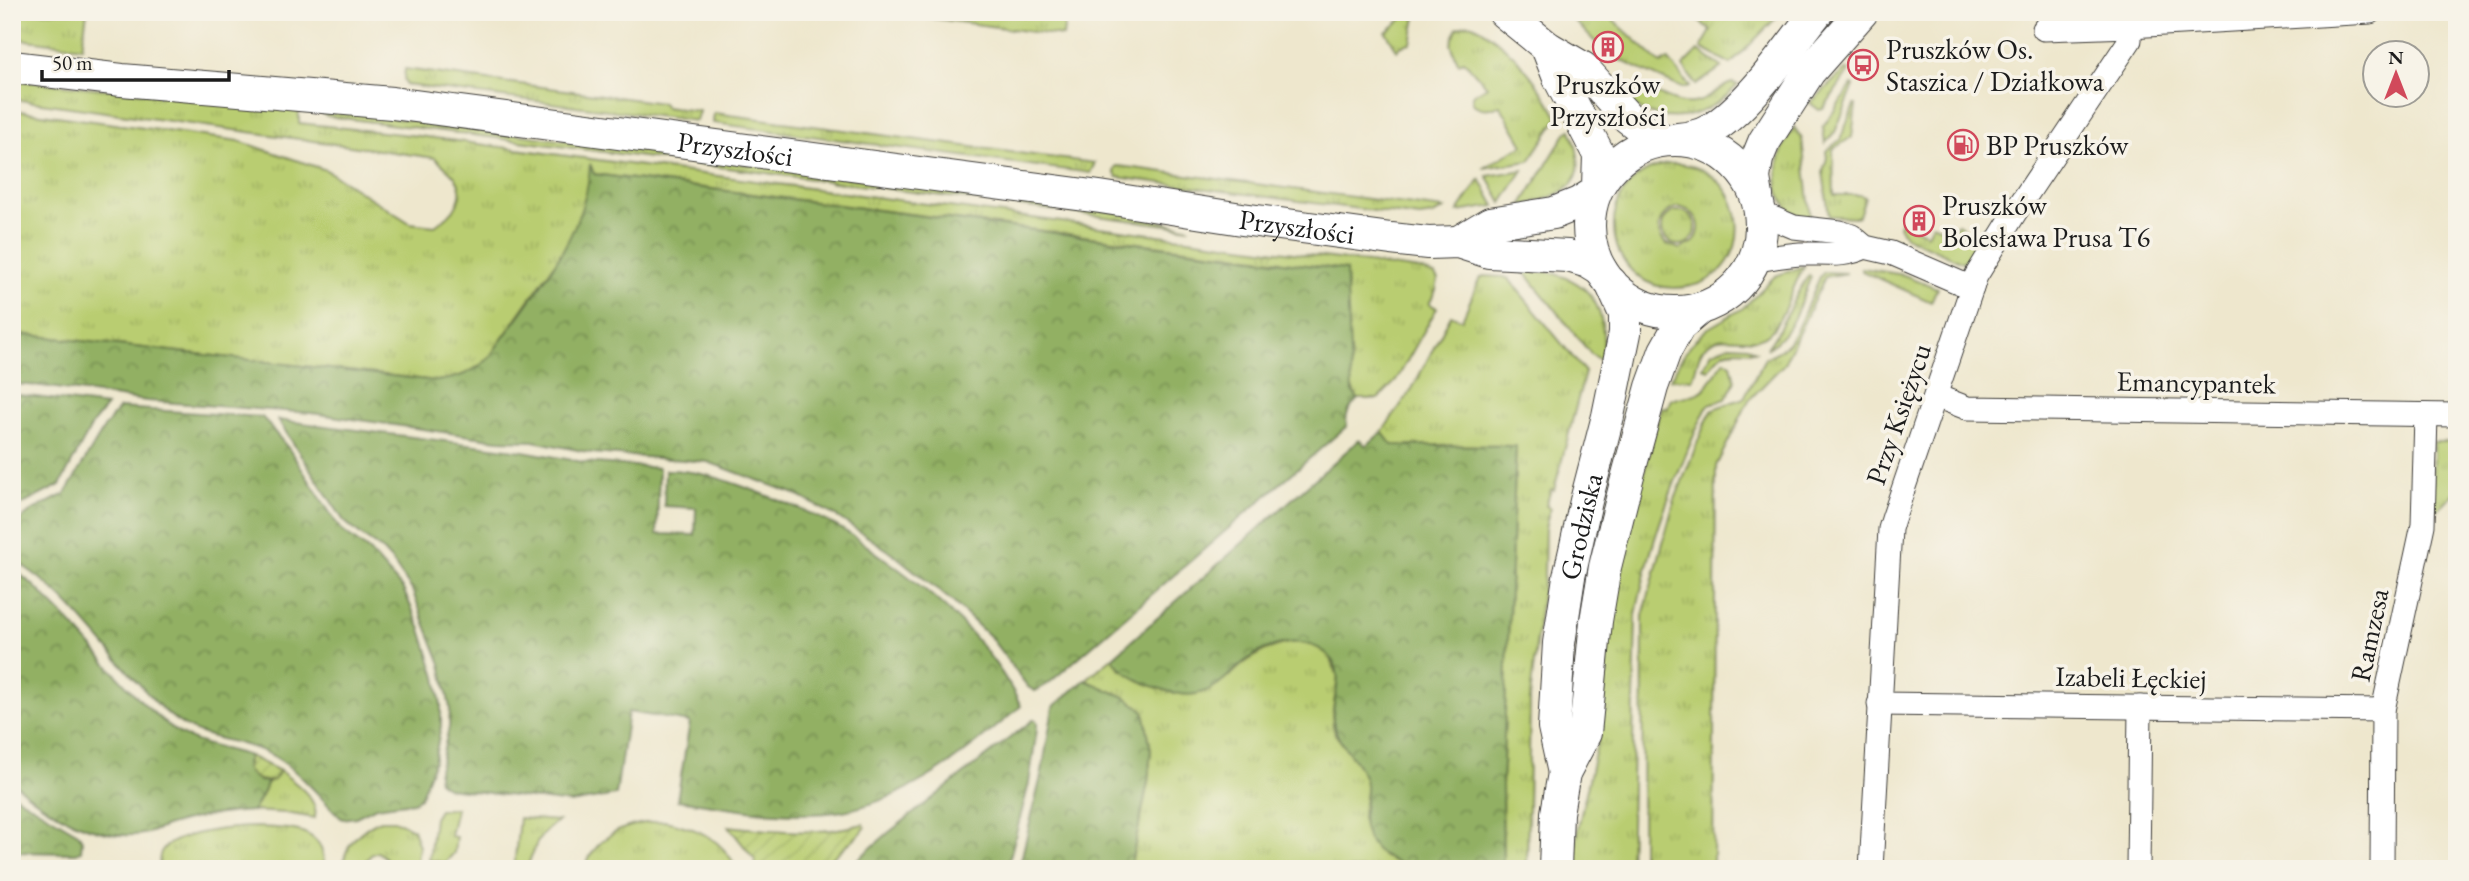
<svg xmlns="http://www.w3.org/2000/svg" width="2469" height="881" viewBox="0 0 2469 881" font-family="'EB Garamond',serif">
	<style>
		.grass { fill: url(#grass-tufts); stroke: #6a7446; stroke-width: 2; fill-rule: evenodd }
		.forest { fill: url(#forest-crowns); stroke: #576640; stroke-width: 2 }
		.garden { fill: url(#garden-furrows); stroke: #6a7446; stroke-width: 2 }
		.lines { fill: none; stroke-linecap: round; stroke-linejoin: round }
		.street-casing { stroke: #3c3a37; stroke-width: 25 }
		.secondary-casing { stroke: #3c3a37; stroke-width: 34 }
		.street { stroke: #fff; stroke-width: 23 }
		.secondary { stroke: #fff; stroke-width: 32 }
		.labels { text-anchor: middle; stroke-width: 7; stroke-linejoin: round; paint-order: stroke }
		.poi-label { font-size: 28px; fill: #1c1c1c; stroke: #f7f3e8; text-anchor: start }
		.street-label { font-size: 28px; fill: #1c1c1c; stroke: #f7f3e8 }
	</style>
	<defs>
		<pattern id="grass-tufts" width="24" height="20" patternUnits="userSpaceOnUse" patternTransform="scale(1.75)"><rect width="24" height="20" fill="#b9cd71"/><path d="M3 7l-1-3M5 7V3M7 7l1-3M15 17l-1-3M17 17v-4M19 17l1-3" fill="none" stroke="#9eaf61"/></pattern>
		<pattern id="forest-crowns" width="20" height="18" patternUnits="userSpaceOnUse" patternTransform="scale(1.75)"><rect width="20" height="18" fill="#92b063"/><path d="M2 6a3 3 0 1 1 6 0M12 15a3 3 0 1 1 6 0" fill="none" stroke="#768e51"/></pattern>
		<pattern id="garden-furrows" width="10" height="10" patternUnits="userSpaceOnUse" patternTransform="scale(1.75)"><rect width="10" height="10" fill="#b9cd71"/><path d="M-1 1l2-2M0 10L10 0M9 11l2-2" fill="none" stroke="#9eaf61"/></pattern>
	</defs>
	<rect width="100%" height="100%" fill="#f7f3e8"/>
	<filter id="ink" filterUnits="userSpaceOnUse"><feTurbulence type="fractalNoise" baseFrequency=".0143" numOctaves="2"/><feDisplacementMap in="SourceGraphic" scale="14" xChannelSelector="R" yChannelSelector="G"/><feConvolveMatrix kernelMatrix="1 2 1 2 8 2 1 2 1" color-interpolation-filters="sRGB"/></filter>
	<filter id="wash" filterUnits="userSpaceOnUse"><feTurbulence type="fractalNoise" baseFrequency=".00686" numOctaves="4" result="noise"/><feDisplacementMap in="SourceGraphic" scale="28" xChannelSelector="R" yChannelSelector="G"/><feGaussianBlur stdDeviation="1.57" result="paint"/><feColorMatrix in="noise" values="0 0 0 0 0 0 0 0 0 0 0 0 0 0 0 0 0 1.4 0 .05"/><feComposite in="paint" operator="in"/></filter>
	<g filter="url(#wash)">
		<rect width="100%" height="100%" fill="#eee7cd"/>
		<g class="grass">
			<polygon points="12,12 87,12 82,47 12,38"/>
			<polygon points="886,12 1066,12 1063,36"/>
			<polygon points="1403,12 1417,12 1411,43 1402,45 1397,50 1386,32 1401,20"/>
			<polygon points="1566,12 1605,12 1661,64 1668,59 1690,86 1682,88 1606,54 1612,47 1607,43 1602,49"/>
			<polygon points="1699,12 1782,12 1731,64 1701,48 1711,31 1694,17"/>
			<path d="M1467,24C1478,25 1487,33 1496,40C1523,62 1541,87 1558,118L1529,161L1483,168L1523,145L1500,105C1489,109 1482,111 1472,103L1473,95L1487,86L1464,61L1458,63L1451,44L1457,28Z"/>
			<polygon points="1698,51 1722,67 1696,85 1683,66"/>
			<polygon points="405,69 662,103 665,107 699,111 696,121 406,85 404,79"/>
			<polygon points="1846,69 1849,71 1823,109 1819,110 1810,103"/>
			<path d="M12,80L299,108V123L419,136L1420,270L1435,275L1438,280L1436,290L1429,304L1437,308L1396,381L1378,399H1358L1281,261L594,174L591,166L586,196L570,242L488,359C472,373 458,378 437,381L12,333V110L239,141L326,170L410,223L435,226C451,215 470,198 455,177C450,170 441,164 435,158L12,99Z"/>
			<path d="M1732,83L1738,85C1715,109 1685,125 1651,114C1641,111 1631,103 1621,97L1640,89C1661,91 1675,108 1698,102C1711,98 1719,87 1732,83Z"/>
			<polygon points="1852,85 1854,86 1835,132 1825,143 1823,127"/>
			<polygon points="1854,105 1856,105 1852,137 1833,149 1834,195 1860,195 1865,197 1859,216 1856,217 1829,216 1823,171 1827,158 1826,151 1840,140"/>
			<polygon points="323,109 1128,214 1190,228 327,116 322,113"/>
			<polygon points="714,113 1095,163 1090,173 713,123"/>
			<path d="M1794,127L1802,139L1811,220C1765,208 1773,159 1794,127Z"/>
			<path d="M1571,130C1591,185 1570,193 1521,206L1566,133Z"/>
			<path d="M1668,164C1750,159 1764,275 1686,287C1604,300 1584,179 1668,164ZM1678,207C1697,210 1705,226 1694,242L1680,249L1666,244C1653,230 1659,212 1678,207Z"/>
			<polygon points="1116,166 1119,166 1444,209 1433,215 1420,217 1117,177 1114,172"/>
			<polygon points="1523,170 1502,203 1487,176"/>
			<polygon points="1480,179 1495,206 1458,212"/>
			<polygon points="1907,205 1911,207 1904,224 1927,234 1932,224 1952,232 1958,223 1965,230 1962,236 1981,247 1974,255 1962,262 1905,236 1899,226"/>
			<circle cx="1679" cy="228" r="17"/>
			<path d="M1804,266C1793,284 1782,327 1765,336C1746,347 1721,327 1703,349C1696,358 1697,370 1692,379H1670L1689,346L1707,329L1743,308L1775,276Z"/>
			<path d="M1524,268C1584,274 1610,298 1602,361L1591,354L1527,275Z"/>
			<polygon points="1862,268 1904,275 1937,288 1931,302 1862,271"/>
			<polygon points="1824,272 1846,273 1825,277 1784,364 1749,400 1716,466 1713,869 1642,869 1643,616 1674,502 1704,426 1713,409 1744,398 1765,358 1779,351 1788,343 1795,333 1820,277"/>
			<path d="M1809,275L1811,277C1799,303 1793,335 1766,349C1786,325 1791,298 1809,275Z"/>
			<polygon points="1483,276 1504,277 1509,279 1585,372 1554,490 1551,489 1546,506 1550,508 1545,528 1544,574 1530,698 1527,869 1503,869 1502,785 1516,446 1392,445 1382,432 1412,389 1451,315 1462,320 1479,280"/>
			<path d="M1730,345L1748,346L1755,351C1727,350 1725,346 1708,370L1703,367L1712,352Z"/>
			<path d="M1725,360L1731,364L1735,381L1726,399L1709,404C1697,425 1689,447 1680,469C1661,516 1645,564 1636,615L1630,869H1574L1578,828L1600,731L1607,650L1618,574L1661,407L1667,408L1671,399C1712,393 1701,391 1725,360Z"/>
			<polygon points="2433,442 2457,442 2457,491 2436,511 2432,511"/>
			<path d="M1296,642L1315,646L1329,655L1338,677L1332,716L1335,734L1361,768L1367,784L1362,819L1382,856L1411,869H1130L1148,782L1151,750L1144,711L1127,698L1085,680L1112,658L1121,670L1230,676C1249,656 1269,646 1296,642Z"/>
			<path d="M280,771C294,782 320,799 315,818L285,813L253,811L268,782L274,780Z"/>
			<polygon points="456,808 450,836 456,837 454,853 445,863 429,860 434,818 439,810"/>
			<path d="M519,818L558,821C538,835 535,845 527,868L514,869Z"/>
			<path d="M380,820H394L413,829L419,846L416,869H384L386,858L378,852L372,854L367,859L369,869H342C345,844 358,831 380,820Z"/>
			<path d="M665,821C697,828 722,838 737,869H584C598,832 628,823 665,821Z"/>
			<path d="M257,827C289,829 326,826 324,869H159C159,863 159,857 161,852C172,832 236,827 257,827Z"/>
		</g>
		<g class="forest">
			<path d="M590,164L594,174L1346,270L1352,391L1358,399C1350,408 1344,414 1347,426L1048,684L1035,691L1028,687L990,637L953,602L892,553L836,516L795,494L708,462L592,453L533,441L498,440L311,413L147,401L42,386L12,384V333L437,381C458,378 472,373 488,359C528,301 587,237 590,164Z"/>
			<polygon points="12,394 107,406 93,423 60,485 21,505 12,512"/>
			<path d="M119,408L262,417L289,449L341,530L369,551L403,589L421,629L436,677L441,705V726L434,762L420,798L413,802L376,807L356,817L342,819C320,798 302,773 275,757C246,740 209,742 180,723C162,711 148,694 134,678C96,637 61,587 12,559V526L33,510L65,494L104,428Z"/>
			<path d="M278,420L523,451L583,462L659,468L657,534L695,535L696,508L664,506L665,470C700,470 725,480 758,492C788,504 818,515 845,531C859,539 872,550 885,559C941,599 990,644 1021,706C969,751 913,798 843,811C789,820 730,807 677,800L690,722L628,712L616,795L571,803L448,788L439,782L438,774L449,727L450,708L441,664L412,590L392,561L382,550L363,537L344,521Z"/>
			<path d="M1382,432L1392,445L1516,446L1502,785L1503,869C1462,869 1381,881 1365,831C1359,814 1370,796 1365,779C1357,756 1331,740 1333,714C1334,693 1346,671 1327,654C1302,633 1266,644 1244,662C1228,675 1217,690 1196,694C1182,697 1167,691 1155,687C1137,681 1123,673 1112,658L1359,440L1366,446Z"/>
			<path d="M12,570C28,578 40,592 53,605C93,644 125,691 169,726C192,745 222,747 249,756L246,763L259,781L268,782L253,811C226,812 200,816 173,824C165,826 157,830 148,833C102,844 45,812 12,781Z"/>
			<polygon points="1085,680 1127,698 1144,711 1151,750 1148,782 1130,869 1019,869 1042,772 1053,707"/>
			<polygon points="1034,719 1037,722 1037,729 1029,783 1007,869 847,869 888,833"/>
			<polygon points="12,794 78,833 82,840 81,851 76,853 12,852"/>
		</g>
		<g class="garden">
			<path d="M249,756L280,771L274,780C262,783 252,779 246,768Z"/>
			<path d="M863,824L865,828L862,832L819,869H756L755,860L728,826C773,831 819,836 863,824Z"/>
		</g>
	</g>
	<g filter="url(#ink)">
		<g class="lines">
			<g class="street-casing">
				<g id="street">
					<polyline points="2044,29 2130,26 2370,12"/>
					<polyline points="1761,213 1794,227 1840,232 1852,236 1865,247 1891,253 1972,288"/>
					<path d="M1755,260C1770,258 1785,255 1800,254C1824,253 1843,258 1865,247"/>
					<polyline points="1936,396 1967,408 2457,415"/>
					<polyline points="1879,704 2383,710"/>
					<polyline points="1871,869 1890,529 1893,519 1976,276 2021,203 2130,40 2130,26"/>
					<polyline points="2138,869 2140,707"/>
					<polyline points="2382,869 2383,710 2423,525 2426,415"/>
				</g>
			</g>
			<g class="secondary-casing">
				<g id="secondary">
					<polyline points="1504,12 1547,47 1583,68 1626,116 1645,131 1665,140"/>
					<polyline points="1547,47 1559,78 1599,155 1598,186"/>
					<path id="s1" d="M12,67L122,80L392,103L1100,197L1242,219L1391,239L1428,243L1458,242L1489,252L1568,256L1588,262L1601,270"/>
					<path d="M1678,139C1689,138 1700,136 1710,130C1749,107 1788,48 1817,12"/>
					<circle cx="1675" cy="226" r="86"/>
					<polyline points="1757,196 1754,178 1757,159 1764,142 1809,72 1862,12"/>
					<polyline points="1458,242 1490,223 1554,213 1579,203 1595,193"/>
					<path id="s2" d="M1564,773L1554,727L1559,643L1569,577L1586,501L1608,416L1625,333V314L1611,283"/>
					<polyline points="1555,869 1557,813 1564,773 1585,733 1596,621 1605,567 1627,479 1652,387 1665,351 1679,326 1699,309"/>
				</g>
			</g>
			<use href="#street" class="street"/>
			<use href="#secondary" class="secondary"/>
		</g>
	</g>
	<defs>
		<g id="building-ring" transform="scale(1.575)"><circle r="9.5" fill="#f7f3e8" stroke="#d1495b" stroke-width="1.5"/><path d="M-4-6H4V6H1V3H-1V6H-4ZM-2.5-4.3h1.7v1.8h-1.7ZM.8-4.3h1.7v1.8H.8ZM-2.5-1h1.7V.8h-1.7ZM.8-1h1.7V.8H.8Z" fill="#d1495b"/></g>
		<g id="bus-ring" transform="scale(1.575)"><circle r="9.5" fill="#f7f3e8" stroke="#d1495b" stroke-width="1.5"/><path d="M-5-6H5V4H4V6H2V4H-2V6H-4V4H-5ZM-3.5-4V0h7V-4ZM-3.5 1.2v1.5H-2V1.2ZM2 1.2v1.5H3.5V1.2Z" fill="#d1495b"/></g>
		<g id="fuel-ring" transform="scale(1.575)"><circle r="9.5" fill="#f7f3e8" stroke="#d1495b" stroke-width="1.5"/><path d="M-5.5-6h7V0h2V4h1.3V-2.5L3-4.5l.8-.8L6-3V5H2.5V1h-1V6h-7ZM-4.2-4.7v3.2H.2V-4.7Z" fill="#d1495b"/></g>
	</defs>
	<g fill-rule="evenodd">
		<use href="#building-ring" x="1608" y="47"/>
		<use href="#bus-ring" x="1863" y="65"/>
		<use href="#fuel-ring" x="1963" y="145"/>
		<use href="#building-ring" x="1919" y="221"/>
	</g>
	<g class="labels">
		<g class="poi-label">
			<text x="1886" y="59">Pruszków Os.<tspan x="1886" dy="32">Staszica / Działkowa</tspan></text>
			<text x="1608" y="94" text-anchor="middle">Pruszków<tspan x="1608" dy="32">Przyszłości</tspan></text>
			<text x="1986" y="155">BP Pruszków</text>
			<text x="1942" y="215">Pruszków<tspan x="1942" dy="32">Bolesława Prusa T6</tspan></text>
		</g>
		<g class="street-label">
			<text dy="10" stroke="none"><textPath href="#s1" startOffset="728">Przyszłości</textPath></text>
			<text dy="10" stroke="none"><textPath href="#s1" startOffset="1295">Przyszłości</textPath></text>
			<text transform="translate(2196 382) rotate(1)" y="10">Emancypantek</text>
			<text transform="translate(1898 414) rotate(-71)" y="10">Przy Księżycu</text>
			<text dy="10" stroke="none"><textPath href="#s2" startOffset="250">Grodziska</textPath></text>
			<text transform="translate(2369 635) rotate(-78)" y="10">Ramzesa</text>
			<text transform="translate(2131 677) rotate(1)" y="10">Izabeli Łęckiej</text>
		</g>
	</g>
	<rect width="2469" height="881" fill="none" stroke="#f7f3e8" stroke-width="42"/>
	<g transform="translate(2396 74)"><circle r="33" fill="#f7f3e8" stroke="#9f9d96" stroke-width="2"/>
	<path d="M0-5L12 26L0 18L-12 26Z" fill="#d1495b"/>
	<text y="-10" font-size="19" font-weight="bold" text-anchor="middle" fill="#1c1c1c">N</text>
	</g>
	<path d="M42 70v10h187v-10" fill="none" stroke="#1c1c1c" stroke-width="3.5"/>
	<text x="52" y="70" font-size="21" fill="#1c1c1c" stroke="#f7f3e8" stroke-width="5" paint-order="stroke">50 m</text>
</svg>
